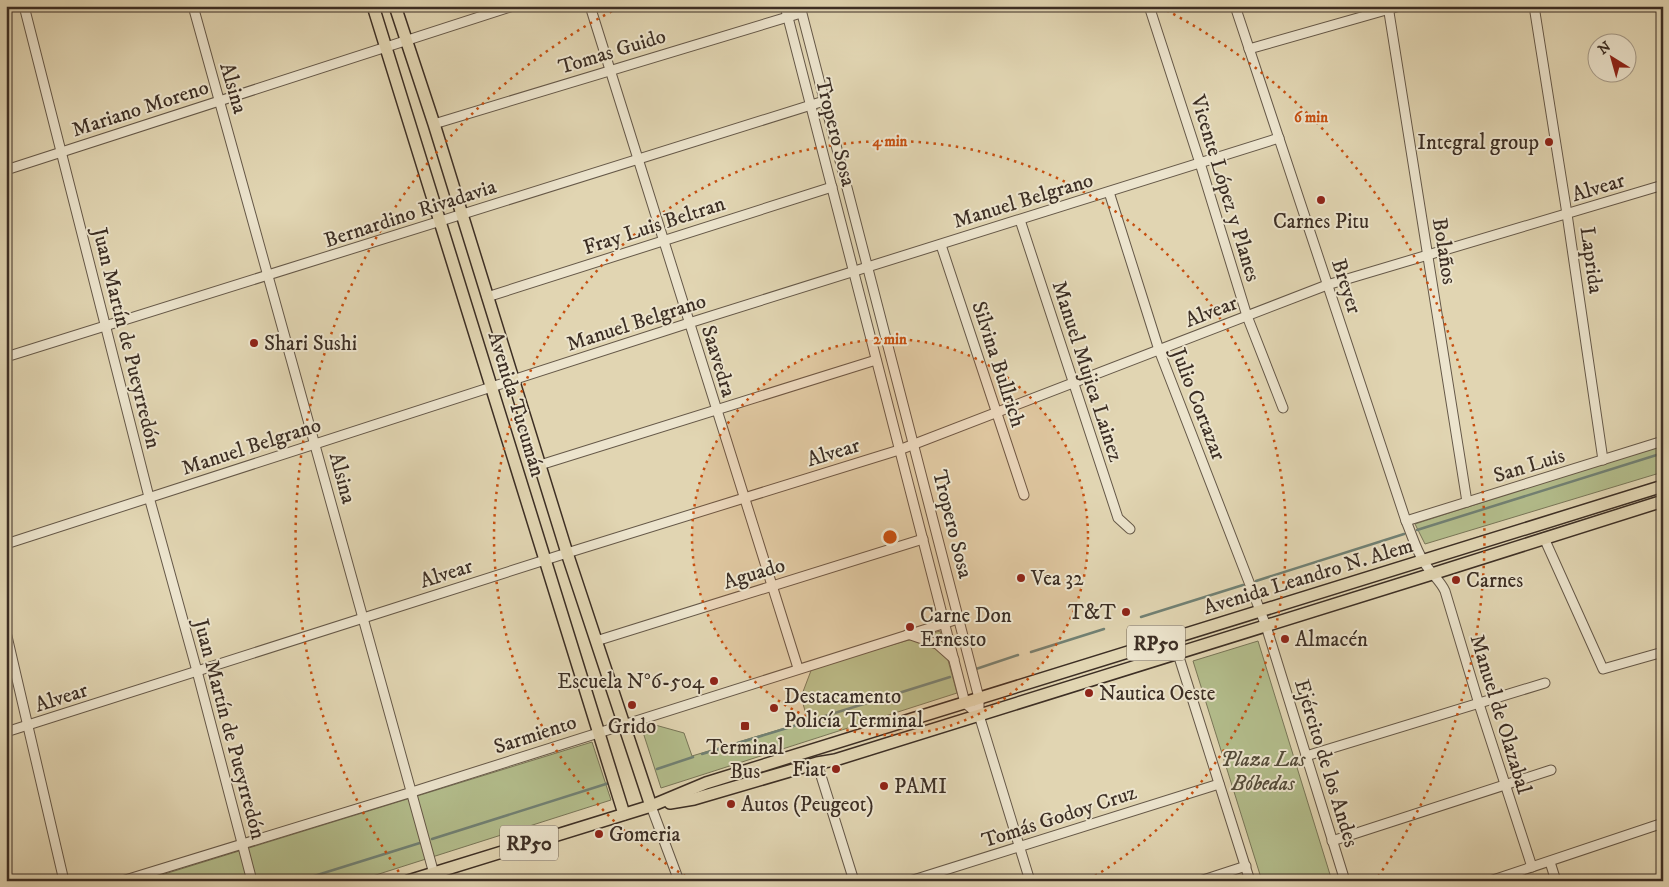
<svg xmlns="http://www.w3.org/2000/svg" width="1669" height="887" viewBox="0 0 1669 887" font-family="'IM FELL DW Pica',serif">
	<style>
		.green { fill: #b3bd8c; stroke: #787658 }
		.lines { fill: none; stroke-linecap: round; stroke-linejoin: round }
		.stream { stroke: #718174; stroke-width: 2.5 }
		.minor-casing { stroke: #655848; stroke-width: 11 }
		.major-casing { stroke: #3c2e24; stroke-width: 14 }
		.minor { stroke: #ece4cd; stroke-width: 9 }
		.major { stroke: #e1d5b2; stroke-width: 11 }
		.ring { fill: none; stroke: #c65011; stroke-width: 2.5; stroke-dasharray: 2.5 5 }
		.poi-dot { fill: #8f2418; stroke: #ece4cd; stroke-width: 2 }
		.labels { text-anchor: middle; stroke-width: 4; stroke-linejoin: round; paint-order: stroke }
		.shield { fill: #ece4cd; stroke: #716557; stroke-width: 1 }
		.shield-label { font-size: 20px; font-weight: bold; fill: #3c2e24 }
		.street-label { font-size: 21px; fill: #3c2e24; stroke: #ece4cd }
		.poi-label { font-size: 21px; fill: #3c2e24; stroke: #ece4cd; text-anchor: start }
		.park-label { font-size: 21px; font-style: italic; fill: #544b39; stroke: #ece4cd }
		.centre { fill: #c65011; stroke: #ece4cd; stroke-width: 2.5 }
		.ring-label { font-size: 15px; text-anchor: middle; font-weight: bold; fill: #c65011; stroke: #ece4cd; stroke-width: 4; stroke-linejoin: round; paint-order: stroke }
	</style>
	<rect width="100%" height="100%" fill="#e1d5b2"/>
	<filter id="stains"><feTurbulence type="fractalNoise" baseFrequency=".004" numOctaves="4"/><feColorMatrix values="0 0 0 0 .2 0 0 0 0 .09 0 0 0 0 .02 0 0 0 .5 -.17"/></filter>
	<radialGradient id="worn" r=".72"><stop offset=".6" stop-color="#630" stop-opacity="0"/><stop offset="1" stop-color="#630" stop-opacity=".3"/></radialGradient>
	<g class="green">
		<polygon points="1663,444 1663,472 1425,544 1415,524"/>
		<polygon points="940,631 957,693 661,788 641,726 648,723 684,733 692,756 808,721 801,697 812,668"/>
		<polygon points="1258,641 1332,881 1262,881 1193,661"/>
		<polygon points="592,742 611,800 357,881 142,881"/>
	</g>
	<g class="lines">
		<g class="stream">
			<polyline points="1417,530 1663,453"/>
			<polyline points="1256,581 1404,534"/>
			<polyline points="1141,617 1243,585"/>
			<polyline points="1031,652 1104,629"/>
			<polyline points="976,669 1018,655"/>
			<polyline points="806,722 950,677"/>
			<polyline points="702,754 797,725"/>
			<polyline points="657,769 693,757"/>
			<polyline points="432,839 609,783"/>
			<polyline points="298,881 423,842"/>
		</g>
		<g class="minor-casing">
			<g id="minor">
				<polyline points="24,6 149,497 197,671 252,881"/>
				<polyline points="193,6 436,881"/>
				<polyline points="590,6 798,668"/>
				<polyline points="785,6 965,703 979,715"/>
				<polyline points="800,6 979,698 979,715 1030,881"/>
				<polyline points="1149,6 1200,163 1247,316 1283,408"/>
				<path d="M1235,6L1406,521C1412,535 1416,550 1424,562C1430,573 1440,580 1445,591L1479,704L1532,867"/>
				<polyline points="1388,6 1467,502"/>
				<polyline points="1534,6 1567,214 1603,460"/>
				<polyline points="1249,49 1400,6"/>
				<polyline points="434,124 801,13"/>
				<polyline points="6,170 513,6"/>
				<polyline points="1109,192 1159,350 1266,626 1345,881"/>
				<polyline points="1020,220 1118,518 1130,529"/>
				<polyline points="941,245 1024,495"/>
				<polyline points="487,297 832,187"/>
				<polyline points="6,357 824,101"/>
				<polyline points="540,465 876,360"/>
				<polyline points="1406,521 1663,441"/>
				<polyline points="1544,538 1603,669 1663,652"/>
				<polyline points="6,544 689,323 1279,138"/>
				<polyline points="6,632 64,881"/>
				<polyline points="908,634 937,644 954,659"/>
				<polyline points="596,641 923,539"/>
				<polyline points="1178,654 1250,881"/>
				<polyline points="6,732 567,553 899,450 1327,285 1663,185"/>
				<polyline points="1306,756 1545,683"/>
				<polyline points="817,763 854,881"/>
				<polyline points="651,806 679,881"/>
				<polyline points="1332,841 1551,770"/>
				<polyline points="1550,862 1556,881"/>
				<polyline points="122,881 412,792 958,619"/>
				<polyline points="910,881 1219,784"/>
				<polyline points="1200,881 1246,866"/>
				<polyline points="1490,881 1663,823"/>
			</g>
		</g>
		<g class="major-casing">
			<g id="major">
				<polyline points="373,6 624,814"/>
				<polyline points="395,6 434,124 567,553 651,806"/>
				<polyline points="670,803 694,799 817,763 835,760 1432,574 1663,501"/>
				<polyline points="408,881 651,806 706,783 1663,486"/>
			</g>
		</g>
		<use href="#minor" class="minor"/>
		<use href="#major" class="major"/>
	</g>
	<circle cx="890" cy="537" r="198" fill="#c65011" fill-opacity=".12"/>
	<g class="ring">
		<circle cx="890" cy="537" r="198"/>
		<path d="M692 880A396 396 0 1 1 1088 880"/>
		<path d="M403 878A595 595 0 0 1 620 7M1160 7A595 595 0 0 1 1377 878"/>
	</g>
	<g class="poi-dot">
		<circle cx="1549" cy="142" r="5"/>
		<circle cx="1321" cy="200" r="5"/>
		<circle cx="254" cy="343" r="5"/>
		<circle cx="1021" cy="578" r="5"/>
		<circle cx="1456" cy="580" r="5"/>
		<circle cx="1126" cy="612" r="5"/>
		<circle cx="910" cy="627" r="5"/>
		<circle cx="1285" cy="639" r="5"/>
		<circle cx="714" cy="681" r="5"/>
		<circle cx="1089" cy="693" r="5"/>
		<circle cx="632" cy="705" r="5"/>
		<circle cx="774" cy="708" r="5"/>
		<rect x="740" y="721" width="10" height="10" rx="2.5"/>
		<circle cx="836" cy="769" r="5"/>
		<circle cx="884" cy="786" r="5"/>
		<circle cx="731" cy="804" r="5"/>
		<circle cx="599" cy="834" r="5"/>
	</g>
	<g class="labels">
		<g class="shield">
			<rect x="1127" y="625.5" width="58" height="35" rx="4"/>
			<rect x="500" y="825.5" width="58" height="35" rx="4"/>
		</g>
		<g class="shield-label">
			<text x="1156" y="650">RP50</text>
			<text x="529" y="850">RP50</text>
		</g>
		<g class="street-label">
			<text transform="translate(612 51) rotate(-17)" y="7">Tomas Guido</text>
			<text transform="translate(234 88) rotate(74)" y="7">Alsina</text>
			<text transform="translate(140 108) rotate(-18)" y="7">Mariano Moreno</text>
			<text transform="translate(836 132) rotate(76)" y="7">Tropero Sosa</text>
			<text transform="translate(1598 187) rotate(-17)" y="7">Alvear</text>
			<text transform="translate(1226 188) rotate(73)" y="7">Vicente López y Planes</text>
			<text transform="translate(1023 200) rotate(-17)" y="7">Manuel Belgrano</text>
			<text transform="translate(410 213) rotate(-18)" y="7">Bernardino Rivadavia</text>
			<text transform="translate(654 225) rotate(-18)" y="7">Fray Luis Beltran</text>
			<text transform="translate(1445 251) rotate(81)" y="7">Bolaños</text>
			<text transform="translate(1592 260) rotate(82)" y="7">Laprida</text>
			<text transform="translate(1347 286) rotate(72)" y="7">Breyer</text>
			<text transform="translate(1211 311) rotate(-21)" y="7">Alvear</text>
			<text transform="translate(636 322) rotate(-18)" y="7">Manuel Belgrano</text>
			<text transform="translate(127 338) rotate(76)" y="7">Juan Martín de Pueyrredón</text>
			<text transform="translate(719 361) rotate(73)" y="7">Saavedra</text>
			<text transform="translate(999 364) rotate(72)" y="7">Silvina Bullrich</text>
			<text transform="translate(1088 371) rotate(72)" y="7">Manuel Mujica Lainez</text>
			<text transform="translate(517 404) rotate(73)" y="7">Avenida Tucumán</text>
			<text transform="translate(1199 404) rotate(69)" y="7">Julio Cortazar</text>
			<text transform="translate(251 446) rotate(-18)" y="7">Manuel Belgrano</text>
			<text transform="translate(833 452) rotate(-17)" y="7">Alvear</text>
			<text transform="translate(1529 465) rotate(-17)" y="7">San Luis</text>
			<text transform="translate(343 478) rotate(75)" y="7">Alsina</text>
			<text transform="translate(953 524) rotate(76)" y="7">Tropero Sosa</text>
			<text transform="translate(446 573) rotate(-18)" y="7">Alvear</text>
			<text transform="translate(754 573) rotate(-17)" y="7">Aguado</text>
			<text transform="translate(1308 576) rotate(-17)" y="7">Avenida Leandro N. Alem</text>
			<text transform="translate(61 697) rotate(-18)" y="7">Alvear</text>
			<text transform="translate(1501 714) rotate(73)" y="7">Manuel de Olazabal</text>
			<text transform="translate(230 729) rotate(75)" y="7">Juan Martín de Pueyrredón</text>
			<text transform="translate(535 734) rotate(-18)" y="7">Sarmiento</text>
			<text transform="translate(1327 763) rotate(73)" y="7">Ejército de los Andes</text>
			<text transform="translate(1059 816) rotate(-18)" y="7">Tomás Godoy Cruz</text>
		</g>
		<g class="poi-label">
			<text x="1539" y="149" text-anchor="end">Integral group</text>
			<text x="1321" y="228" text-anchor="middle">Carnes Pitu</text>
			<text x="264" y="350">Shari Sushi</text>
			<text x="1031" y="585">Vea 32</text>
			<text x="1466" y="587">Carnes</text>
			<text x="1116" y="619" text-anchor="end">T&amp;T</text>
			<text x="920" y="622">Carne Don<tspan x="920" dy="24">Ernesto</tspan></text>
			<text x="1295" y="646">Almacén</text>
			<text x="704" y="688" text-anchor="end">Escuela N°6-504</text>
			<text x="1099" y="700">Nautica Oeste</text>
			<text x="784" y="703">Destacamento<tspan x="784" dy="24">Policía Terminal</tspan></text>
			<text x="632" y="733" text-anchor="middle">Grido</text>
			<text x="745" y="754" text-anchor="middle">Terminal<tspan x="745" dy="24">Bus</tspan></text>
			<text x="826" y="776" text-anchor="end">Fiat</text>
			<text x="894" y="793">PAMI</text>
			<text x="741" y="811">Autos (Peugeot)</text>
			<text x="609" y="841">Gomeria</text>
		</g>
		<g class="park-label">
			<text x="1263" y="766">Plaza Las<tspan x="1263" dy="24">Bóbedas</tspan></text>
		</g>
	</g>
	<circle cx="890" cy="537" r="8" class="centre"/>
	<g class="ring-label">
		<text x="1311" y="122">6 min</text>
		<text x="890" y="146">4 min</text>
		<text x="890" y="344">2 min</text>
	</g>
	<rect width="1669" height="887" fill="none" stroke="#e1d5b2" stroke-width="25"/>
	<rect x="8" y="8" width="1654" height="872" fill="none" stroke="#3c2e24" stroke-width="2.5"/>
	<rect x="12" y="12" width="1644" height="862" fill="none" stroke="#3c2e24"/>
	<g transform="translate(1612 58) rotate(323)"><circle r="24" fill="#ece4cd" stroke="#a69b89"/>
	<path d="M0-4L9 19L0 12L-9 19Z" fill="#8f2418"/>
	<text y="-8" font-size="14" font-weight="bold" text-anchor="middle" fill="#3c2e24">N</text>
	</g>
	<rect width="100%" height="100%" filter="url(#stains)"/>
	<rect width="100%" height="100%" fill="url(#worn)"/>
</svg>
